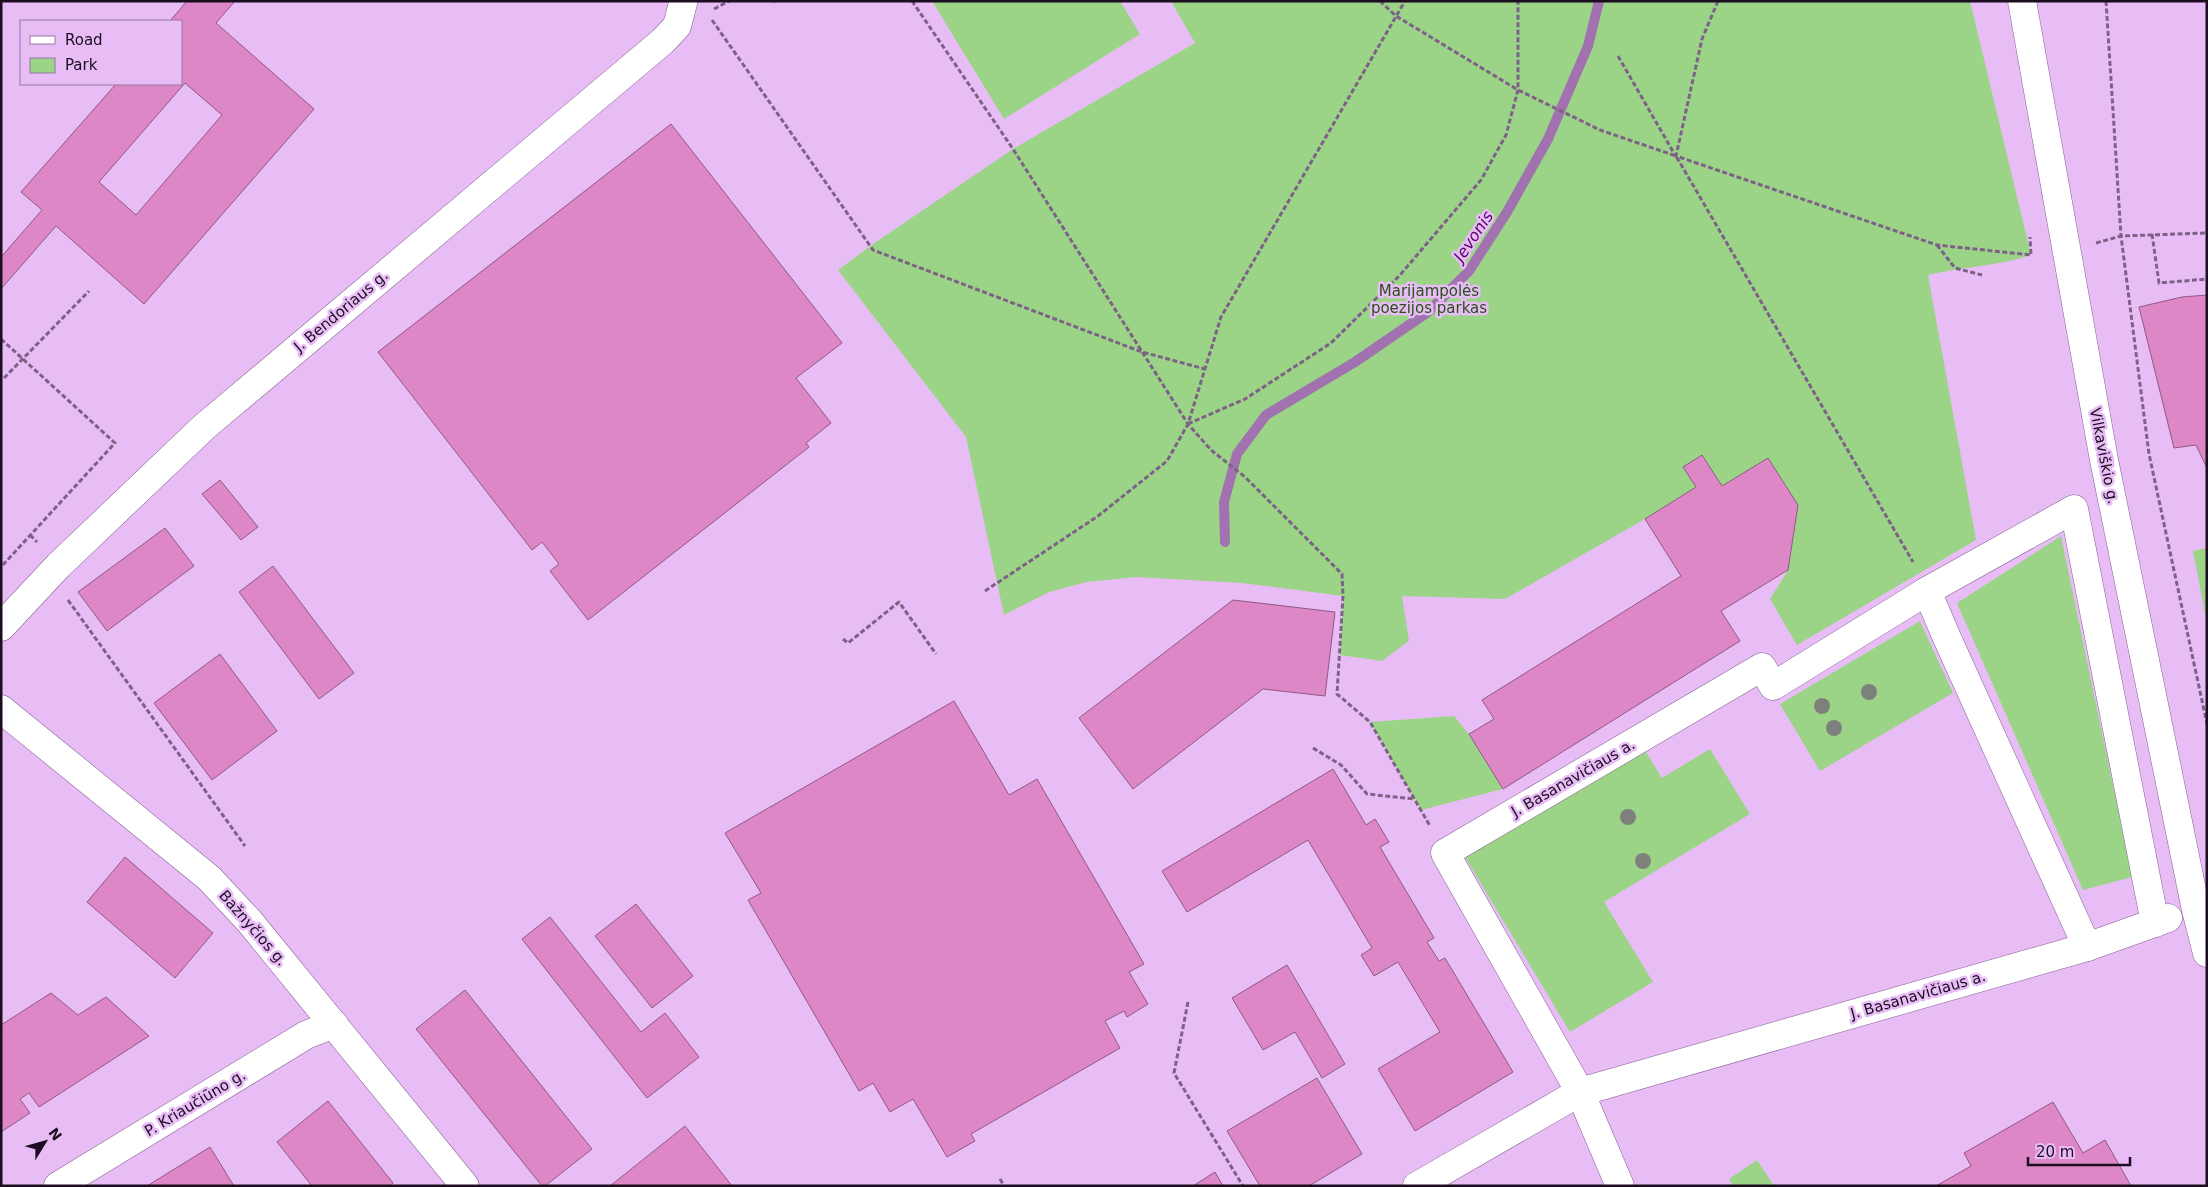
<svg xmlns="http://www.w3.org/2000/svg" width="2208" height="1187" viewBox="0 0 2208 1187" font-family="'DejaVu Sans',sans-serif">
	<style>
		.green { fill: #9bd487 }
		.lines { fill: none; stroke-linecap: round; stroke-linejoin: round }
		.stream { stroke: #a171b0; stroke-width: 10 }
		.building { fill: #dd87c6; stroke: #905981; fill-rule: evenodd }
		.street-casing { stroke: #865f92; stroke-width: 29 }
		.secondary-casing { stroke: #865f92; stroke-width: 29 }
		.highway-casing { stroke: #865f92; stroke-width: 29 }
		.path { stroke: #7e6187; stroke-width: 3; stroke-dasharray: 5 2.5; stroke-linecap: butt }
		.street { stroke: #fff; stroke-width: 28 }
		.secondary { stroke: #fff; stroke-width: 28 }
		.highway { stroke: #fff; stroke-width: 28 }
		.tree { fill: #7e817b }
		.labels { text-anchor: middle; stroke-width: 5; stroke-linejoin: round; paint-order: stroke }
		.park-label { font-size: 15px; fill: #285017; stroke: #e8bdf6 }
		.street-label { font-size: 15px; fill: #1c0d21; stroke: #e8bdf6 }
		.water-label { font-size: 16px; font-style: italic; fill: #59066d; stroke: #e8bdf6 }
	</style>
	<rect width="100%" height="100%" fill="#e8bdf6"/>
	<g class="green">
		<polygon points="932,1 1120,1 1140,34 1004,119"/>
		<path d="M1171,1H1970L2031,255C1999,266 1961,267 1928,275L1976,540L1797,645L1770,599L1788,570L1798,505L1768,458L1722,486L1702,455L1683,467L1696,487L1645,519L1505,599L1402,596L1409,641L1382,661L1340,655L1343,596L1242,583L1137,577L1087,582L1049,592L1004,615L966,437L838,270L876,242L1013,149L1195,43Z"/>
		<polygon points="2061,536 2132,877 2083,890 1957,603"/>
		<polygon points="2207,548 2207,624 2193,551"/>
		<polygon points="1920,621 1953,693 1820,771 1780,704"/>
		<polygon points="1454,716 1469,734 1503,789 1421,810 1370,722"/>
		<polygon points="1641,744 1662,778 1710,749 1750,814 1604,902 1653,982 1570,1032 1462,852"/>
		<polygon points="1757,1160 1774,1186 1733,1186 1729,1179"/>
	</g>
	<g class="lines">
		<polyline class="stream" points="1225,542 1224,502 1237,454 1266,415 1355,362 1428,312 1469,271 1507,212 1548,139 1588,46 1599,1"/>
	</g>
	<g class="building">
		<path d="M187,1H235L216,23L314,109L144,304L56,226L1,289V257L42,210L21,192L116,84H181V21H170ZM185,83L222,115L136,215L99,182Z"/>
		<polygon points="671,124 842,343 796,378 831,423 806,443 809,447 588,620 550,571 559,564 542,542 532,550 378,352"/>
		<polygon points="2207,295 2207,468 2196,445 2174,448 2139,307 2182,297"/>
		<polygon points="1702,455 1722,486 1768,458 1798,505 1788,570 1721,611 1740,641 1503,789 1469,734 1494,719 1482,700 1681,576 1645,519 1696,487 1683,467"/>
		<polygon points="220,480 258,527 241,540 202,494"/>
		<polygon points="165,528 194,566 107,631 78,592"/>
		<polygon points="273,566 354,673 319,699 239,592"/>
		<polygon points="1233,600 1335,612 1325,696 1263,689 1133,789 1079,718"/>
		<polygon points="220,654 277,731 212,780 154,703"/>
		<polygon points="954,701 1009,795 1037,779 1144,964 1129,972 1148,1004 1127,1017 1124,1011 1105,1021 1120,1048 971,1134 975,1141 947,1157 913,1099 890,1112 873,1083 859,1091 748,900 761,893 725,833"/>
		<polygon points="1333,769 1366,825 1375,819 1389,842 1380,847 1434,938 1427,942 1439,961 1445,958 1513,1072 1415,1131 1378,1069 1440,1032 1398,962 1374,976 1361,955 1372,948 1308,840 1187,912 1162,871"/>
		<polygon points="125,857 213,933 175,978 87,902"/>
		<polygon points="636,904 693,976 652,1008 595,936"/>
		<polygon points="550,917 641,1032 665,1013 699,1057 647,1098 522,939"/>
		<polygon points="1287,965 1345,1064 1322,1078 1295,1032 1263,1050 1232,998"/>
		<polygon points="465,990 592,1149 545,1186 542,1186 416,1029"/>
		<polygon points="51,993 78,1015 106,997 149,1036 39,1107 29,1093 20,1099 30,1113 1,1132 1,1025"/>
		<polygon points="1317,1078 1362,1154 1309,1186 1260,1186 1227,1131"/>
		<polygon points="328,1101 393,1183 390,1186 312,1186 277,1142"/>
		<polygon points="2053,1102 2083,1153 2105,1140 2131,1186 1936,1186 1971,1166 1964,1153"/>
		<polygon points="685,1126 732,1186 610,1186"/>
		<polygon points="210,1147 234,1186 147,1186"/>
		<polygon points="1215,1172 1223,1186 1193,1186"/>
	</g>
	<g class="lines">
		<g class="street-casing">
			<g id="street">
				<polyline points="1,627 58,566 204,427 663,41 677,26 683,3"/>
				<polyline points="2087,947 1947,638 1927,591 2074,509 2155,923"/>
				<polyline points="58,1186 306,1035 334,1024"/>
				<polyline points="1417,1186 1580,1092 2087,947 2168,918"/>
				<polyline points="1620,1186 1580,1092 1445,853 1762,667 1773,686 1927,591"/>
			</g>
		</g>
		<g class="secondary-casing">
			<polyline id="secondary" points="1,709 209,878 250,922 465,1186"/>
		</g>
		<g class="highway-casing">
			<polyline id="highway" points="2022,1 2104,460 2196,910 2207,953"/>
		</g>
		<g class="path">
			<polyline points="772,1 775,1"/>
			<polyline points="912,1 1013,149 1188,424 1211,450 1245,477 1342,574 1343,596 1337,694 1370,722 1430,826"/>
			<polyline points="1380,1 1396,16 1518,90 1600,130 1676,156 1913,562"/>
			<polyline points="1718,1 1702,39 1676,156 1937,245 2031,255 2030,237"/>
			<polyline points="2106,1 2121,236 2149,454 2207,724"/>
			<polyline points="714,9 729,1"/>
			<polyline points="712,20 873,250 1142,352 1205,369"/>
			<polyline points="1618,56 1675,155"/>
			<polyline points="2152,234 2159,283 2207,279"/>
			<polyline points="2096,243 2121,236 2207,233"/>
			<polyline points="1937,245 1955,268 1982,275"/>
			<polyline points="1,339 115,443 1,567"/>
			<polyline points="4,378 89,291"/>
			<polyline points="1188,424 1245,399 1331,343 1400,275 1481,180 1506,135 1518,90 1518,1"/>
			<polyline points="30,535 37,542"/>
			<polyline points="985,591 1098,516 1167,461 1188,424 1221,317 1405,1"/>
			<polyline points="68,600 245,846"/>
			<polyline points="843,639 848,643 899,602 936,654"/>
			<polyline points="1313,748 1341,765 1367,794 1414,799"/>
			<polyline points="1188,1002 1174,1073 1243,1186"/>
			<polyline points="1000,1179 1004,1186"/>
		</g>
		<use href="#street" class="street"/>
		<use href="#secondary" class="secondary"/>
		<use href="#highway" class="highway"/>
	</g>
	<g class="tree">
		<circle cx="1869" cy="692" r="8"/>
		<circle cx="1822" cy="706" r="8"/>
		<circle cx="1834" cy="728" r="8"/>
		<circle cx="1628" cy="817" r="8"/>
		<circle cx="1643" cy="861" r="8"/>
	</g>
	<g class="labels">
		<g class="park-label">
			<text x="1429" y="296">Marijampolės<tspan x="1429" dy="17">poezijos parkas</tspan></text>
		</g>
		<g class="street-label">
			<text transform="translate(341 311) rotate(-40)" y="5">J. Bendoriaus g.</text>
			<text transform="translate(2104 456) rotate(79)" y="5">Vilkaviškio g.</text>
			<text transform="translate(1573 778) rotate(-30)" y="5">J. Basanavičiaus a.</text>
			<text transform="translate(253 928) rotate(49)" y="5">Bažnyčios g.</text>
			<text transform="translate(1918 995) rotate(-16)" y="5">J. Basanavičiaus a.</text>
			<text transform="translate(195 1103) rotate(-31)" y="5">P. Kriaučiūno g.</text>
		</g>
		<g class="water-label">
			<text transform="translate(1473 236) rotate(-56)" y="6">Jevonis</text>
		</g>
	</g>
	<rect width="2208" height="1187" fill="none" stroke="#1c0d21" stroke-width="5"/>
	<rect x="20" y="20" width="162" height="65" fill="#e8bdf6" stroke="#9677a1"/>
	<rect x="30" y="36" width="25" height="8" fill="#ffffff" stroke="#9677a1"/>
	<text x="65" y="45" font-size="15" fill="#1c0d21">Road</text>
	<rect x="30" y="58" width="25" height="15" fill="#9bd487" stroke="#9677a1"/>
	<text x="65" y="70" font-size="15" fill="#1c0d21">Park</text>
	<g transform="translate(45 1142) rotate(53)" stroke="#e8bdf6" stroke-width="4" paint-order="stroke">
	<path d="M0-4L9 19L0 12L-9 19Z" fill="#1c0d21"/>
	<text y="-8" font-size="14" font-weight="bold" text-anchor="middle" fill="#1c0d21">N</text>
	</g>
	<path d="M2028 1157v8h102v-8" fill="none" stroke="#1c0d21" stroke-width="2.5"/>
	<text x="2036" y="1157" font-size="15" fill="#1c0d21" stroke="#e8bdf6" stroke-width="4" paint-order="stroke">20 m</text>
</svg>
